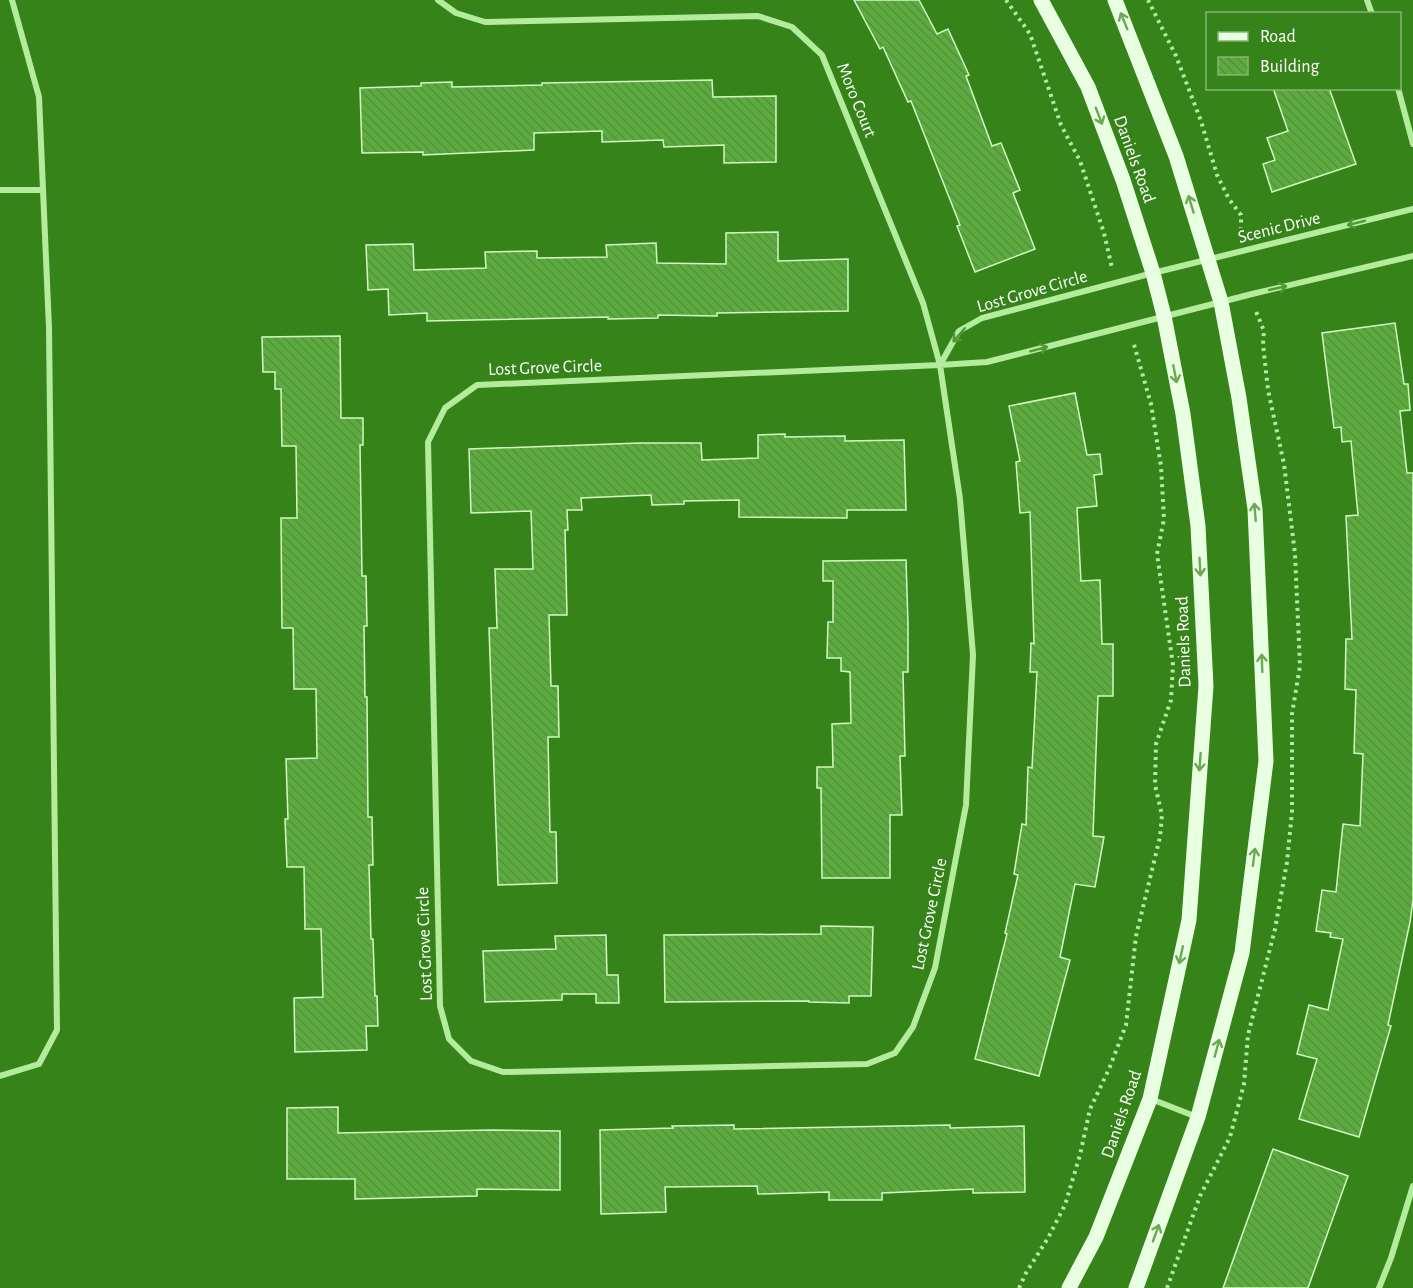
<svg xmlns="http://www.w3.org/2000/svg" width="1413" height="1288" viewBox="0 0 1413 1288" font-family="'Alegreya Sans',sans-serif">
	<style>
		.building { fill: url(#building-back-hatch); stroke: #d2f9c3; stroke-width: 1.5 }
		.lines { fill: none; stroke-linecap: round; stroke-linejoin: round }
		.path { stroke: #b4ec9e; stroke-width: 4; stroke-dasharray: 3 4.5; stroke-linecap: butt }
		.minor { stroke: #b4ec9e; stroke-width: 6 }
		.primary { stroke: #e9ffe2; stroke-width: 15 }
		.oneway { stroke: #6ca855 }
		.oneway2 { stroke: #4f9834 }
		.labels { text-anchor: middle; stroke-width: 6; stroke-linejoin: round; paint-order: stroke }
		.street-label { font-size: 18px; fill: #fff; stroke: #368319 }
	</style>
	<defs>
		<pattern id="building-back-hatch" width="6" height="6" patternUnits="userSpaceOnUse" patternTransform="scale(1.5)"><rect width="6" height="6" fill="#5cab3d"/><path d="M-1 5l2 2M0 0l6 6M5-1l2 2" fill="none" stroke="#578e42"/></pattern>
	</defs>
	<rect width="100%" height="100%" fill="#368319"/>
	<g class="building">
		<polygon points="854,0 919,0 937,34 948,29 969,75 966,76 992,146 1001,143 1020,190 1013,193 1035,249 975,272 957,226 960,225 911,101 908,102 883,47 880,49"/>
		<polygon points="712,80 713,97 776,96 776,162 724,163 724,145 664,147 663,140 602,142 602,131 534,133 534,150 423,155 423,152 362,153 360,88 421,86 421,83 452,82 452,87 542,85 542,83"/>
		<polygon points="1273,88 1329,88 1356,164 1272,192 1263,164 1275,160 1267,138 1288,131"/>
		<polygon points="778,232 778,261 848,259 848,311 717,313 717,316 658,315 658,318 608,319 608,317 427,321 427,313 389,315 388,289 368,290 366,245 413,244 414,270 486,268 485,252 537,251 537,258 607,257 606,245 656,243 657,263 726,264 726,233"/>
		<polygon points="1395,323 1404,384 1408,384 1410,410 1400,411 1407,473 1413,473 1413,900 1410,922 1388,1025 1391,1026 1359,1137 1299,1119 1317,1059 1297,1054 1309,1005 1328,1010 1343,939 1330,937 1331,933 1316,931 1322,890 1336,892 1343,824 1360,826 1363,754 1354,753 1356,690 1345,689 1346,639 1352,639 1346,516 1358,515 1351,441 1342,442 1341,427 1334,428 1322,333"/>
		<polygon points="340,336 341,418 363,418 363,445 360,445 362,576 366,576 367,626 364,626 365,697 367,697 368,817 372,817 373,865 369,865 371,939 373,939 375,996 377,996 378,1026 366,1026 367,1050 295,1052 294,998 323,997 321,929 305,929 304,867 287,867 285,819 288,819 286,759 317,758 316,689 294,689 293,628 282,628 281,518 297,518 296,446 282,446 281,389 275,389 275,372 263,372 262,337"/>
		<polygon points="1075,393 1087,455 1100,454 1102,474 1094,475 1097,506 1077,508 1081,581 1100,580 1102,644 1113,644 1113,696 1098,696 1093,836 1104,837 1095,887 1075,884 1060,957 1070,960 1039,1076 975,1059 1007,934 1005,933 1018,875 1014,874 1022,824 1026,825 1028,767 1032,768 1037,672 1030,672 1031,643 1034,644 1030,512 1020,513 1016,462 1020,461 1009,406"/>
		<polygon points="785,434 785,437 845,436 845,441 904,440 906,510 847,510 847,518 739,517 739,500 684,501 684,504 652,505 651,495 581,498 582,510 567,510 568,530 565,530 567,615 549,615 551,686 558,686 559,737 548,737 550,832 556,832 557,883 498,885 489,628 497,628 495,569 533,569 531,511 471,513 469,449 640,443 701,443 702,460 758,458 758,435"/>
		<polygon points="906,560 908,623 908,672 903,672 905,756 900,756 902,815 890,815 890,878 822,878 821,788 817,788 817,767 833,767 832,724 851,723 850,672 841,671 841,658 827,658 828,622 833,622 833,581 823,581 823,561"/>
		<polygon points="821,926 873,927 871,996 849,996 849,1003 809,1002 809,1001 665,1002 664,935 821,934"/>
		<polygon points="606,935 607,975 618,975 619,1003 596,1003 596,994 562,994 562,1000 485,1002 483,951 556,949 555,936"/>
		<polygon points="338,1107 338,1133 491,1130 560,1131 560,1190 477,1189 477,1196 355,1199 355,1179 287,1179 287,1108"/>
		<polygon points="734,1125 734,1129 950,1125 950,1128 1024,1126 1025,1192 973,1193 973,1189 882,1193 882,1200 829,1200 829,1192 758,1194 757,1186 665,1187 666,1212 601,1214 600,1130 673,1128 672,1126"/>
		<polygon points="1273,1149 1348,1176 1308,1288 1223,1288"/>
	</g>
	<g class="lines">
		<g class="path">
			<polyline points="1006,0 1030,34 1061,125 1080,161 1104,233 1112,268"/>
			<polyline points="1148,0 1176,56 1201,121 1217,175 1229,199 1241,215 1241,237"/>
			<polyline points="1019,1288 1026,1273 1048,1238 1065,1205 1080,1155 1090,1109 1109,1069 1126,1025 1136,936 1160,837 1162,815 1155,785 1156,744 1171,700 1173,665 1157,554 1164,519 1161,466 1151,404 1133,341"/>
			<polyline points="1167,1288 1200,1196 1230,1137 1244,1084 1248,1035 1275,929 1287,862 1292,812 1292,714 1300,666 1295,554 1284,464 1268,390 1263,344 1264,331 1255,309"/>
		</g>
		<g class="minor">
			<polyline points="438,0 456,13 485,22 758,16 792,27 822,55 923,303 940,365 960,499 973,655 966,805 935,968 913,1027 895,1053 867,1064 503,1072 471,1061 449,1039 440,1006 428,442 445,408 477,385 940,365 987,362 1252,294 1413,256"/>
			<polyline points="1367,0 1372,14"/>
			<polyline points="1398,88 1413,144"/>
			<polyline points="0,190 43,190"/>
			<polyline points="940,365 959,331 982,318 1153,273 1413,209"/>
			<polyline points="0,1076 39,1064 57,1030 49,328 39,97 12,0"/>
			<polyline points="1151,1099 1197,1117"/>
			<polyline points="1379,1288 1391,1258 1413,1186"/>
		</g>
		<g class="primary">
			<polyline points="1041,0 1088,87 1123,180 1153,273 1164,316 1183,414 1198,526 1206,686 1189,920 1150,1099 1096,1237 1069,1288"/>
			<polyline points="1115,0 1176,156 1221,302 1239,398 1255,509 1266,761 1242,953 1198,1117 1136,1288"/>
		</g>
	</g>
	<defs><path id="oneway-shaft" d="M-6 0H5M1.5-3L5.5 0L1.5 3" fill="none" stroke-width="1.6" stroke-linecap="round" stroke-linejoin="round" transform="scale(1.5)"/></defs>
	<g class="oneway">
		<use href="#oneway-shaft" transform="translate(1124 21) rotate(-112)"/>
		<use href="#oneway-shaft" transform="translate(1099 116) rotate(69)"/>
		<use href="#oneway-shaft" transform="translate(1191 204) rotate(-107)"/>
		<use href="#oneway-shaft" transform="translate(1175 374) rotate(79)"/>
		<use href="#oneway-shaft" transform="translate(1255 512) rotate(-95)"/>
		<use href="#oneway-shaft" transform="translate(1200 567) rotate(87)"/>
		<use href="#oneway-shaft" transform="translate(1262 663) rotate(-92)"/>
		<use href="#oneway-shaft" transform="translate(1200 762) rotate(94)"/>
		<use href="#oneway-shaft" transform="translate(1254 857) rotate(-83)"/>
		<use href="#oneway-shaft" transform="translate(1181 955) rotate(102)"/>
		<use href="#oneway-shaft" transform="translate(1217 1048) rotate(-75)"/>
		<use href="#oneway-shaft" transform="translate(1156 1233) rotate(-70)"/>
	</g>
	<g class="oneway2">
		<use href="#oneway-shaft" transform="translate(1356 223) rotate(166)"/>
		<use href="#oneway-shaft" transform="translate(1278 288) rotate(-13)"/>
		<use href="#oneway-shaft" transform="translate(959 335) rotate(131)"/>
		<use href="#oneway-shaft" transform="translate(1039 349) rotate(-15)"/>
	</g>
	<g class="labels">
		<g class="street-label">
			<text transform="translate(857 100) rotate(68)" y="6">Moro Court</text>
			<text transform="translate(1135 159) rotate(70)" y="6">Daniels Road</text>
			<text transform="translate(1279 227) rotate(-14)" y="6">Scenic Drive</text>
			<text transform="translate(1032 291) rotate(-16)" y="6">Lost Grove Circle</text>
			<text transform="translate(545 367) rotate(-2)" y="6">Lost Grove Circle</text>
			<text transform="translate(1183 642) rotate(-92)" y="6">Daniels Road</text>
			<text transform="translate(929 914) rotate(-78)" y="6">Lost Grove Circle</text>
			<text transform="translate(424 944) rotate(-92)" y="6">Lost Grove Circle</text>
			<text transform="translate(1121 1114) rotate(-71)" y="6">Daniels Road</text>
		</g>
	</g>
	<rect x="1206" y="12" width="195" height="78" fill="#368319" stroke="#86b575" stroke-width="1.5"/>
	<rect x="1218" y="32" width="30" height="9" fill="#e9ffe2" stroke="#86b575" stroke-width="1.5"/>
	<text x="1260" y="42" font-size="18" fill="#ffffff">Road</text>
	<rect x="1218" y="57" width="30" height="18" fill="url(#building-back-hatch)" stroke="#86b575" stroke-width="1.5"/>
	<text x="1260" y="72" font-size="18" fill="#ffffff">Building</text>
</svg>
